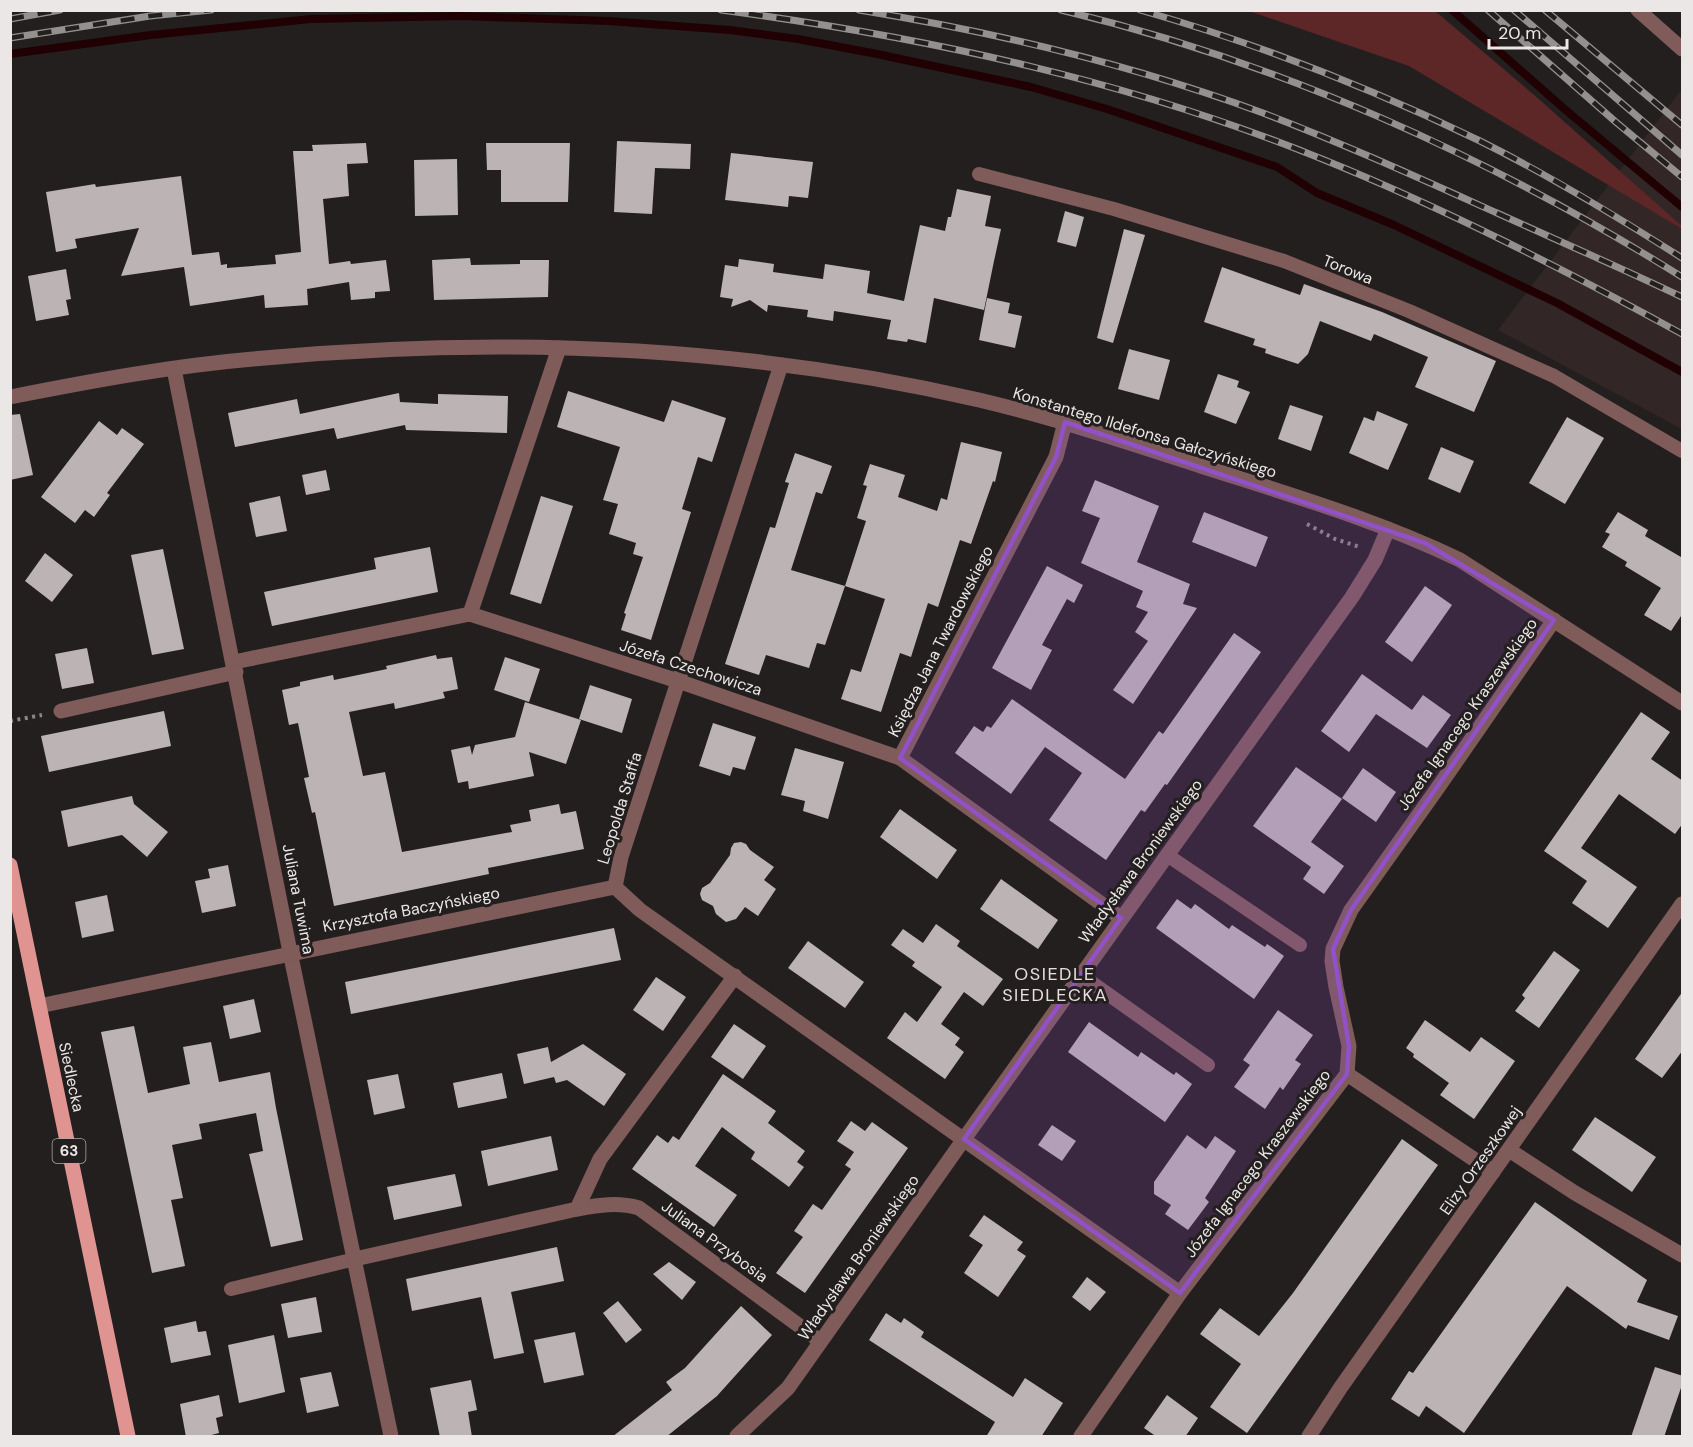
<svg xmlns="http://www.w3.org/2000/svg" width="1693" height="1447" viewBox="0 0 1693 1447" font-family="'DM Sans',sans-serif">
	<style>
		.built { fill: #332626 }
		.green { fill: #5d2627 }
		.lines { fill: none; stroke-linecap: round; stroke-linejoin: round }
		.stream { stroke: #200002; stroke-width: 8 }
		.building { fill: #bcb4b4 }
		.path { stroke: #8b8787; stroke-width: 4; stroke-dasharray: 3 4.5; stroke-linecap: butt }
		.service { stroke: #7f5b59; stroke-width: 14 }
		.minor { stroke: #7f5b59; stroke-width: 15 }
		.tertiary { stroke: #7f5b59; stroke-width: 15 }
		.primary { stroke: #e09492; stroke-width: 15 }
		.rail-casing { stroke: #959090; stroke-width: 7 }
		.rail { stroke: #241f1f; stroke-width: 4.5; stroke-dasharray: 14; stroke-linecap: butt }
		.marked { fill: #9151c7; fill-opacity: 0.2; stroke: #9151c7; stroke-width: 4.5; stroke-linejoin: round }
		.labels { text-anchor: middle; stroke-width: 6; stroke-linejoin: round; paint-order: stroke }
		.shield { fill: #241f1f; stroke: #afabab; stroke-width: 1.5 }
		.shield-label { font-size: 15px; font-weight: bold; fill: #ebe7e7 }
		.street-label { font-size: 16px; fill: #ebe7e7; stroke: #241f1f }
		.neighbourhood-label { font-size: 18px; letter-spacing: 1.5px; fill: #e7dfde; stroke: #241f1f }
	</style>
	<rect width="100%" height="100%" fill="#241f1f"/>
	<polygon class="built" points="1682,89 1682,429 1498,330"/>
	<polygon class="green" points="1249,11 1435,11 1533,94 1682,226 1682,229 1409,66"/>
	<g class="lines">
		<g class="stream">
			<polyline points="1452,10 1568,112 1682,207"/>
			<polyline points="10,54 151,35 311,19 461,16 609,21 730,30 798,39 877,54 1031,87 1107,109 1277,167 1317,193 1394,225 1557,303 1682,372"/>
		</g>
	</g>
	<g class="building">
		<polygon points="617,141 691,144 690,169 655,168 652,214 614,212"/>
		<polygon points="366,143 368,163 347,164 349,196 323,199 329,264 350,261 351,264 386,260 390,291 375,292 375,298 351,300 349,282 307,289 308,305 265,308 264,295 190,306 184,267 121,276 139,228 75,239 77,248 56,252 46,192 95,184 96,187 181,176 192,255 219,252 221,265 227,264 227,268 276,264 275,255 301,252 293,151 313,151 312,145"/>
		<polygon points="486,143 570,143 568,202 501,202 501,170 487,170"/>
		<polygon points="731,153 813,162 808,198 789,196 788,207 725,200"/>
		<polygon points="457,159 458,215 415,216 414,160"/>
		<polygon points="957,189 991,196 985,226 1001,229 994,261 984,310 934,298 926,343 908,339 907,342 887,339 891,320 834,311 833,321 807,317 808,310 768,305 767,312 750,300 731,307 733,299 720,297 725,265 738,267 739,259 774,264 773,272 823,279 825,264 870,271 867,293 904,301 920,225 945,231 948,217 951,217"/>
		<polygon points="1065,211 1084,217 1076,247 1057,242"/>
		<polygon points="1124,229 1145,235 1113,343 1097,338"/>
		<polygon points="470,258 471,265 520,264 520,260 549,260 548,297 434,300 432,260"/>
		<polygon points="1222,267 1300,295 1304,284 1382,312 1496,361 1474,412 1415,387 1428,357 1374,334 1371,341 1320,321 1308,354 1298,364 1265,353 1266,349 1253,345 1255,339 1204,322"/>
		<polygon points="66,269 71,299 66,300 69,315 36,321 28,276"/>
		<polygon points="987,298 1010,303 1008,313 1022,316 1015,348 979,340"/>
		<polygon points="1129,349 1170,360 1159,400 1118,389"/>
		<polygon points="1218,374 1239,381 1237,387 1250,392 1236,424 1204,412"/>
		<polygon points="568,391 664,422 672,400 726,418 712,462 698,457 682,509 691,512 651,640 621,630 626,614 624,613 643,557 633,554 636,543 609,534 618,504 603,500 620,447 557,427"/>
		<polygon points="399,393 400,402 438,404 438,394 508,396 507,433 406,430 405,425 337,439 334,428 235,447 228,413 297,399 300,414"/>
		<polygon points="1290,405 1323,416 1311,451 1278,439"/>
		<polygon points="1377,411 1408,424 1388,470 1349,453 1364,417 1374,421"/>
		<polygon points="20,414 33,475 10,480 10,415"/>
		<polygon points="1567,417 1604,438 1565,504 1529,483"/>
		<polygon points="99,421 117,435 122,428 144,444 107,493 110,495 94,517 85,510 75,523 41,497"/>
		<polygon points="961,442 1002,452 995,482 993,481 971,544 960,540 938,607 928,603 911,657 900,653 881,712 841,699 851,669 861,672 885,599 845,586 866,521 857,518 867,486 863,485 870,464 905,475 898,497 937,511 941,498 947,500"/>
		<polygon points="1441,447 1474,461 1460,493 1428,479"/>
		<polygon points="795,453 832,466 822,494 816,492 791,570 845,586 825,645 817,643 809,668 766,655 759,675 725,664 770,527 775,528 789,483 785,482"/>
		<polygon points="326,470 330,490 306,495 302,475"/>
		<polygon points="1095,480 1159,506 1137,562 1190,584 1183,604 1197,608 1133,704 1113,690 1148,641 1135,632 1148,612 1136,607 1143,591 1081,563 1100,518 1082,511"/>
		<polygon points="280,496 287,531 256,537 249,503"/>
		<polygon points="541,496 573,506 541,604 510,594"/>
		<polygon points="1204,512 1268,537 1256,567 1192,542"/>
		<polygon points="1618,512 1648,530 1645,536 1681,557 1683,555 1683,613 1671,631 1644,615 1661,588 1625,566 1627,562 1602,547 1610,534 1605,532"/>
		<polygon points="430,547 438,592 272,626 264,592 376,569 374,558"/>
		<polygon points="163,549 184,649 152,655 131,555"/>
		<polygon points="45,553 73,575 52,602 25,581"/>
		<polygon points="1047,566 1083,585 1074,603 1067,599 1042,645 1052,650 1031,690 992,668"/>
		<polygon points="1425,586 1452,605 1412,662 1385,642"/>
		<polygon points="1234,633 1261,652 1167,785 1165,784 1145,812 1141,810 1106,860 1049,820 1082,773 1045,747 1011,794 955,753 974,726 983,732 987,726 991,728 1012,699 1125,779 1159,731 1163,734"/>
		<polygon points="87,648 94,683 62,689 55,654"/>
		<polygon points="436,655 437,659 452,657 458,689 443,692 445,698 395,709 394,703 349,712 363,776 385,772 402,852 512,832 510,825 531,821 529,810 559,804 561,814 576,811 584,849 488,868 489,874 334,906 315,812 312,813 304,778 309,777 298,723 289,725 282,690 300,686 300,682 333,675 334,680 387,669 386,666"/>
		<polygon points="505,657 540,669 529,702 494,690"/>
		<polygon points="1362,674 1412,710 1423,695 1451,715 1427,748 1376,714 1349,752 1321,731"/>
		<polygon points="590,685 632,699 622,733 579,719"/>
		<polygon points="525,702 581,720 566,764 529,752 534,776 469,789 468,781 458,783 451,750 470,746 472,755 475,745 515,737"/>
		<polygon points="164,711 171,746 49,772 41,736"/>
		<polygon points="1641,712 1670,732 1651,759 1683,781 1683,823 1675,834 1619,794 1581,848 1637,887 1608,928 1572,903 1587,881 1544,851"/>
		<polygon points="713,723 756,737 745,770 733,767 730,776 699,766"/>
		<polygon points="795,748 844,762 828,819 803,811 805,801 781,795"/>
		<polygon points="1296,767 1342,799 1311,842 1344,866 1324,894 1303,879 1311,867 1253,826"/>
		<polygon points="1363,768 1396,792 1376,822 1342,798"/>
		<polygon points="132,796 134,804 168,832 147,857 122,835 68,847 61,811"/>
		<polygon points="900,809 957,850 937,879 880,837"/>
		<polygon points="741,842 746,844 750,850 774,867 764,880 776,889 758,916 745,907 736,919 726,922 716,914 713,906 702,900 700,894 702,888 710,883 730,855 731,848 734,843"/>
		<polygon points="228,865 236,906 202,913 195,881 210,878 208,869"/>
		<polygon points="1001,879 1058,920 1038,949 980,909"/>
		<polygon points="107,895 114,931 82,938 75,902"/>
		<polygon points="1177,899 1191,909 1195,904 1229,929 1232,925 1265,947 1267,944 1284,956 1254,999 1156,928"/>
		<polygon points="936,924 960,941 957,946 1003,979 983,1006 964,992 941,1024 960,1038 955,1045 964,1052 945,1079 887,1038 905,1012 917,1022 942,987 912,966 915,962 891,945 903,929 923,943"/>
		<polygon points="614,928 621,960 351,1014 345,982"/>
		<polygon points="808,941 864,982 845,1008 788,968"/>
		<polygon points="1554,951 1580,970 1539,1028 1515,1011 1525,998 1522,995"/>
		<polygon points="656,977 686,997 663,1031 633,1010"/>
		<polygon points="1683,991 1683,1050 1662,1078 1635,1059"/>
		<polygon points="254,999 261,1032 230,1039 223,1006"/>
		<polygon points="1278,1010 1313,1035 1295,1060 1301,1064 1283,1090 1280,1087 1265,1109 1234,1087 1250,1065 1243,1060"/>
		<polygon points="1425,1020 1470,1052 1481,1037 1515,1061 1474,1119 1440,1095 1449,1083 1413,1057 1414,1054 1406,1048"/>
		<polygon points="1089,1022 1138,1057 1141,1052 1174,1075 1176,1072 1192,1084 1165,1122 1068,1052"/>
		<polygon points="734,1024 766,1046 743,1079 711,1057"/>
		<polygon points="134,1026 148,1093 190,1084 183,1047 211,1042 219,1082 270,1072 276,1108 303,1240 271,1247 249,1154 263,1151 256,1113 199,1124 202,1139 172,1145 183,1198 171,1200 185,1266 152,1273 101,1032"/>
		<polygon points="583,1044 626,1074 604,1106 567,1080 556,1083 554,1077 524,1084 517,1054 548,1047 551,1062"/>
		<polygon points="502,1073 507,1098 458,1108 453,1083"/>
		<polygon points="398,1074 405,1108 374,1115 367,1080"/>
		<polygon points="723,1074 776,1111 768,1123 805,1151 797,1162 804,1167 789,1187 751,1159 755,1152 722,1127 695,1166 737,1195 714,1227 632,1169 657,1135 668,1143 673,1136 679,1140"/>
		<polygon points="1595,1117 1656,1157 1632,1192 1572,1150"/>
		<polygon points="851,1121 865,1131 872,1122 908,1148 805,1293 776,1273 803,1237 794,1231 813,1204 822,1210 851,1169 845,1165 854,1152 837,1141"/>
		<polygon points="1052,1125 1076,1141 1062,1161 1038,1145"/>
		<polygon points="1187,1135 1206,1149 1215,1136 1236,1151 1205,1198 1209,1202 1188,1230 1165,1214 1171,1205 1154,1194 1154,1182"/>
		<polygon points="551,1136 558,1170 488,1186 481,1151"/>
		<polygon points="1402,1139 1438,1165 1247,1433 1210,1407 1241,1364 1200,1334 1220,1308 1259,1336 1293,1293"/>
		<polygon points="455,1174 462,1206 394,1220 387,1187"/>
		<polygon points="1535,1202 1647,1280 1637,1302 1678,1316 1669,1340 1628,1325 1626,1329 1567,1286 1464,1433 1426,1406 1419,1417 1391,1399 1409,1371 1413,1373"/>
		<polygon points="984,1215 1023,1242 1017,1250 1026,1256 998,1297 964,1273 983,1245 969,1236"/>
		<polygon points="557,1247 564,1281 511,1292 524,1353 494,1359 481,1297 412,1311 406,1279"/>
		<polygon points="669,1262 696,1282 682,1300 653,1274"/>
		<polygon points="1087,1277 1106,1292 1090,1311 1072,1297"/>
		<polygon points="316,1297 322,1332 288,1338 281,1304"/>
		<polygon points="618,1301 642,1330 626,1343 603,1313"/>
		<polygon points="741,1306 772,1335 717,1396 666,1437 612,1437 672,1390 666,1382 685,1368"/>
		<polygon points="886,1313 901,1323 904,1318 924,1332 921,1337 1013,1397 1025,1378 1063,1403 1041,1437 986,1437 995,1422 869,1340"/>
		<polygon points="196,1321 198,1332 206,1331 211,1355 171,1363 164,1328"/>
		<polygon points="575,1332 584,1375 544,1383 534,1340"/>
		<polygon points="274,1335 285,1392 239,1403 228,1345"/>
		<polygon points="1655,1367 1683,1376 1683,1382 1664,1437 1631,1437"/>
		<polygon points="331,1372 339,1406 307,1413 300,1378"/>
		<polygon points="471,1380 477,1410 468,1412 472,1437 440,1437 430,1388"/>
		<polygon points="219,1395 223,1416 216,1418 219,1433 204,1437 186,1437 180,1404"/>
		<polygon points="1167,1395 1198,1418 1185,1437 1157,1437 1144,1428"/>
	</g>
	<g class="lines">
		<g class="path">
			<polyline points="1307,524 1335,539 1360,547"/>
			<polyline points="10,721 42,715"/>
		</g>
		<g class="service">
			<polyline points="979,174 1114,209 1284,261 1409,311 1554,376 1682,451"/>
			<polyline points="1167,855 1300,945"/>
			<polyline points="1081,975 1208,1065"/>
			<polyline points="231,1289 355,1259"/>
		</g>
		<g class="minor">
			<polyline points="1638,10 1682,49"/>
			<polyline points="781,365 621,857 615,887 640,910 1180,1293"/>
			<polyline points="174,369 290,952 391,1436"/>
			<polyline points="1065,422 1056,457 900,758 1121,918"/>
			<polyline points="470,614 678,681 900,758"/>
			<polyline points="234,662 470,614 559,348"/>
			<polyline points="61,711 236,672"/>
			<polyline points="39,1006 615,887"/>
			<polyline points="1347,1074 1493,1172"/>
			<polyline points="1509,1150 1575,1193 1682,1255"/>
			<path d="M577,1209C599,1205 618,1202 639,1208L820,1341"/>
			<polyline points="355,1259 577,1209 600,1159 735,976"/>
			<polyline points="737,1436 788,1388 964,1139 1352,597 1375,560 1388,529"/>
			<polyline points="1081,1436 1180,1293 1347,1074 1349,1046 1336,987 1332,961 1333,949 1351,910 1437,789 1554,620"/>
			<polyline points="1309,1436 1341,1387 1682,904"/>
		</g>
		<path class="tertiary" d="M10,397C91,381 172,366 253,359C495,336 743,345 979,400C1055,418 1127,442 1201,466C1288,494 1377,520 1460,560L1682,703"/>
		<polyline class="primary" points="10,865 128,1436"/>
		<g class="rail-casing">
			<g id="rail">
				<path d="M721,10C926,37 1130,81 1322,159C1446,209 1565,270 1682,334"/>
				<path d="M859,10C995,32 1133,65 1263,113C1342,143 1419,178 1497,213C1559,241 1621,268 1682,297"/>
				<path d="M1061,10C1280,62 1492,158 1682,277"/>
				<path d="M1140,10C1256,43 1370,88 1478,140C1549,175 1616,216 1682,258"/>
				<polyline points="1488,10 1617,123 1682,177"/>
				<polyline points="1514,10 1682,155"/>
				<polyline points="1545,10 1682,125"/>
				<polyline points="10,19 60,10"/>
				<polyline points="10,38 150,16 211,10"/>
			</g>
		</g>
		<use href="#rail" class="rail"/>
	</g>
	<path class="marked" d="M1065,422L1425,543L1554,620L1351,910L1333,949L1349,1046L1347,1074L1180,1293L964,1139L1121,918L900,758L1056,457Z"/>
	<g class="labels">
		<rect class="shield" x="52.5" y="1139" width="33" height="24" rx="4.5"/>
		<g class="shield-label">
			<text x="69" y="1156">63</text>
		</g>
		<g class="street-label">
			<text transform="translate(1348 269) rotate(22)" y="6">Torowa</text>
			<text transform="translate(1145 432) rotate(17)" y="6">Konstantego Ildefonsa Gałczyńskiego</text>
			<text transform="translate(940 641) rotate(-63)" y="6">Księdza Jana Twardowskiego</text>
			<text transform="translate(691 667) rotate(18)" y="6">Józefa Czechowicza</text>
			<text transform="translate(1467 714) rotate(-55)" y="6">Józefa Ignacego Kraszewskiego</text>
			<text transform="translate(619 808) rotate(-73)" y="6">Leopolda Staffa</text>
			<text transform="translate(1140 861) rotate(-54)" y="6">Władysława Broniewskiego</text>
			<text transform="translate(299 899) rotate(79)" y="6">Juliana Tuwima</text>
			<text transform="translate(411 909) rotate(-11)" y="6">Krzysztofa Baczyńskiego</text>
			<text transform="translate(72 1077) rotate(78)" y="6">Siedlecka</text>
			<text transform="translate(1480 1160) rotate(-55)" y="6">Elizy Orzeszkowej</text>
			<text transform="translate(1257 1163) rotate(-53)" y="6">Józefa Ignacego Kraszewskiego</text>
			<text transform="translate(715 1241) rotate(36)" y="6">Juliana Przybosia</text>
			<text transform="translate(858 1257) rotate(-55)" y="6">Władysława Broniewskiego</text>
		</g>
		<g class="neighbourhood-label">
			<text x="1055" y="980">OSIEDLE<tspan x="1055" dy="21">SIEDLECKA</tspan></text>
		</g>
	</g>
	<rect width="1693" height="1447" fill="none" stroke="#ebe7e7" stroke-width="24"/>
	<path d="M1489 39v9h78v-9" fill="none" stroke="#ebe7e7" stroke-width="3"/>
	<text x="1498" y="39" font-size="18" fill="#ebe7e7" stroke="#241f1f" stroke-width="4.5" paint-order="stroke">20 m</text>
</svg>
